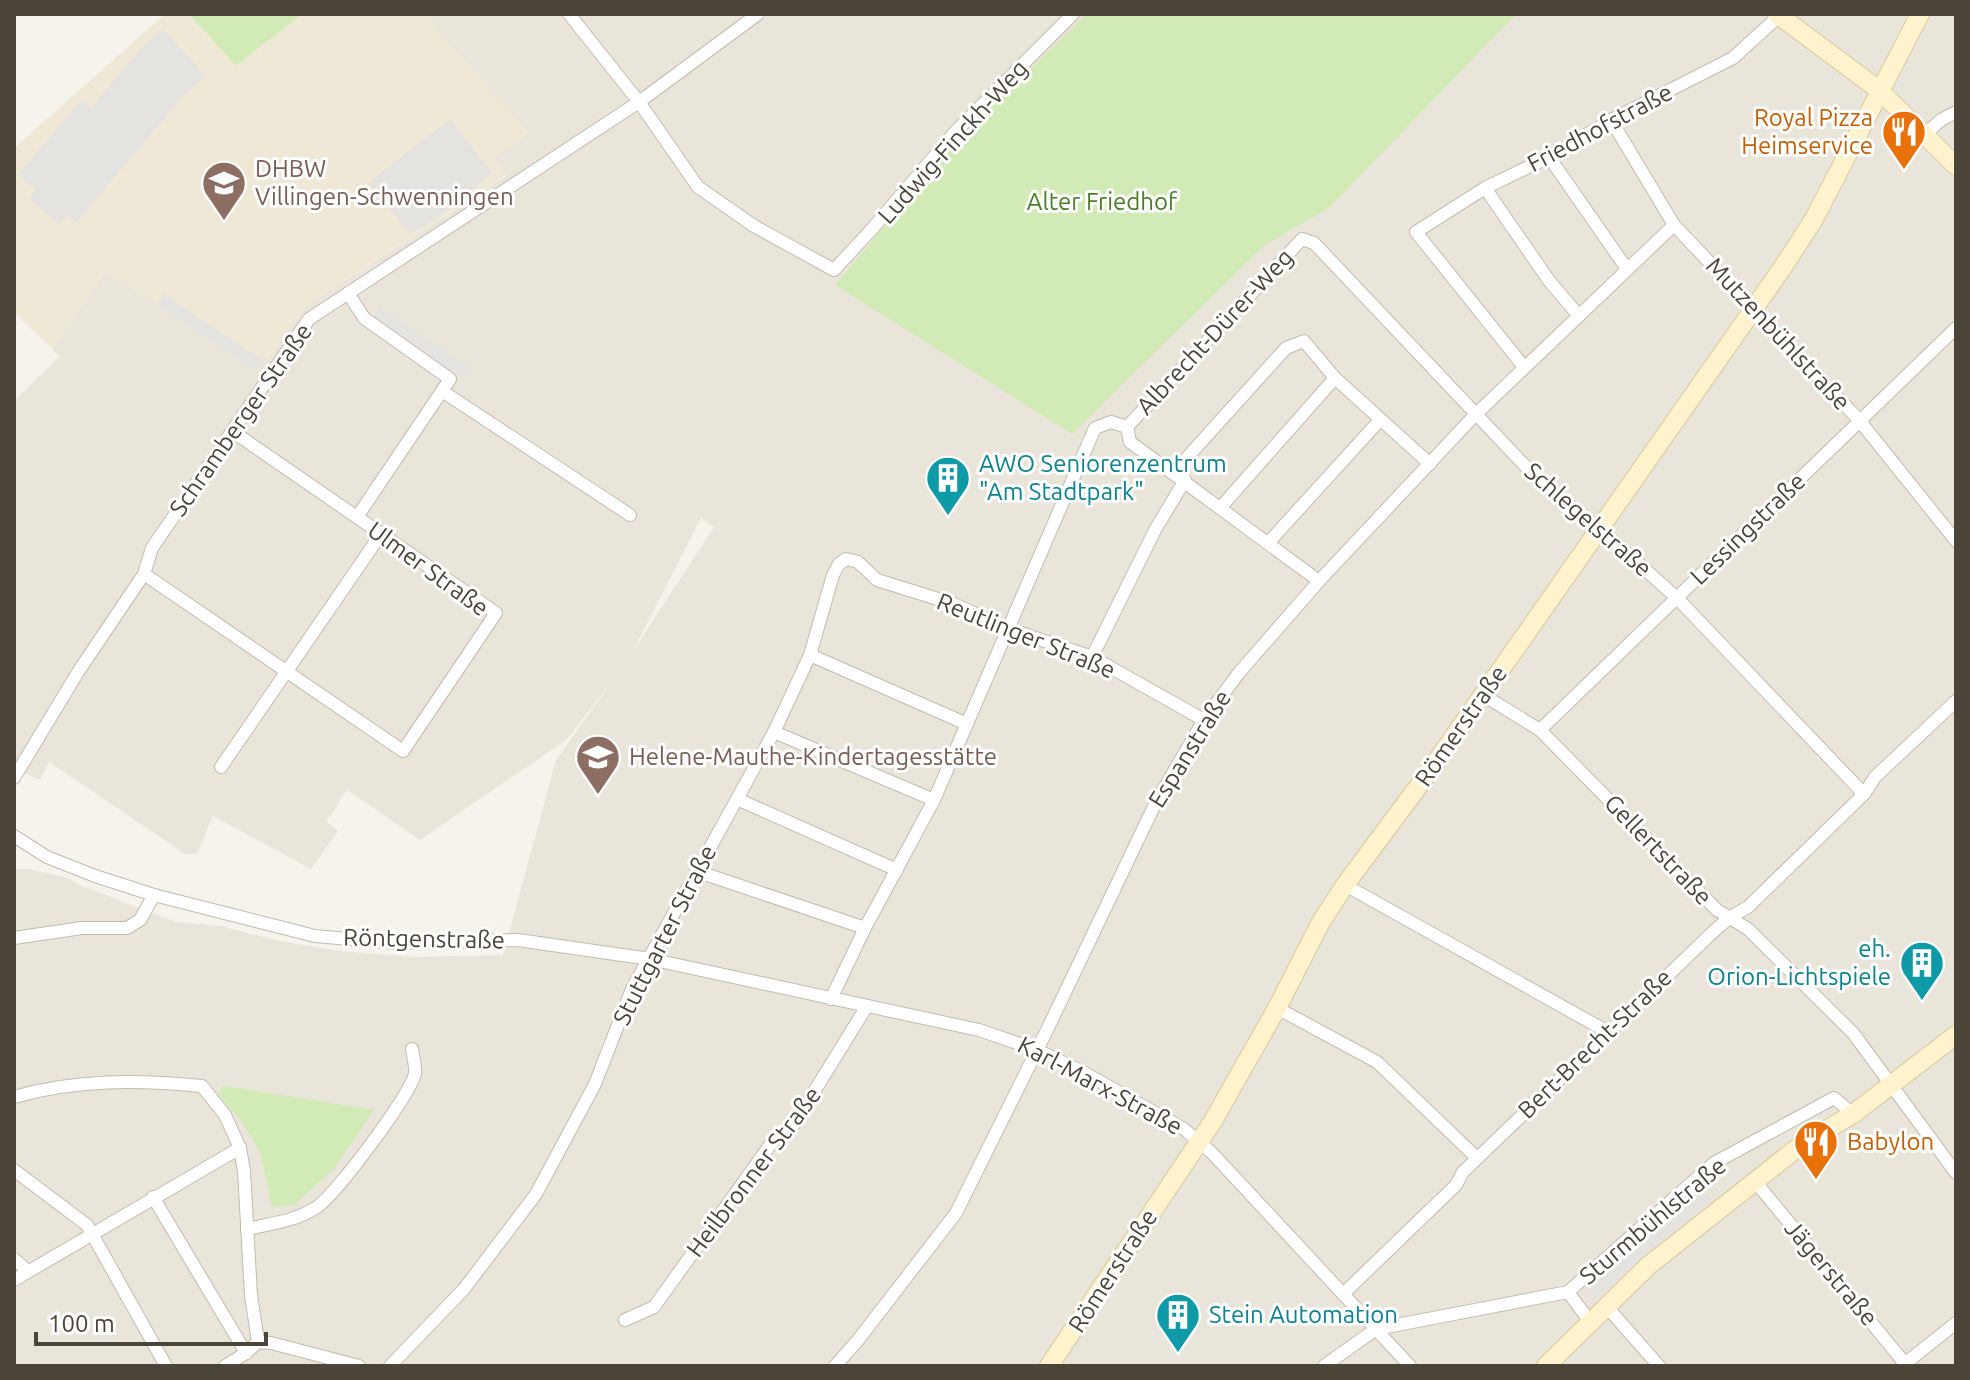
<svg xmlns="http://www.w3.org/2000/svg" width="1970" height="1380" viewBox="0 0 1970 1380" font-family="Ubuntu,sans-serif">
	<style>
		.residential { fill: #eae5da; fill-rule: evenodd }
		.education { fill: #efe8d6 }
		.green { fill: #d2eab5 }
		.parking { fill: #e5e3e0 }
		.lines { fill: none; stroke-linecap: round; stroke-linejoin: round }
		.street-casing { stroke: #c2bbae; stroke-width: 14 }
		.secondary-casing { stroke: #d6c79b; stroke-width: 20 }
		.street { stroke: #fff; stroke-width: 12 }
		.secondary { stroke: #fff3cd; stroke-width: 18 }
		.labels { text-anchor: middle; stroke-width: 6; stroke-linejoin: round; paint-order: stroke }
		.food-label { font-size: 24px; fill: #c56008; stroke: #fff; text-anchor: end }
		.street-label { font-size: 24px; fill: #4b4439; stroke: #fff }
		.education-label { font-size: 24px; fill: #785e54; stroke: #fff; text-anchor: start }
		.park-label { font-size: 24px; fill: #4a7f2a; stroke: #fff }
		.culture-label { font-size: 24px; fill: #0d838f; stroke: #fff; text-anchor: start }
	</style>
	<rect width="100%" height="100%" fill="#f6f3ec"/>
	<path class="residential" d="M423,14H1956V1366H14V869H29L68,878L82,886L176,922L221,926L278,941L340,951L414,957L503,955L556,760L611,683L566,740L420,840L347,790L326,822L338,831L311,869L213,816L197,854H185L49,762L40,780L14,768V401L59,357L52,349L106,270L253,369L262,356L267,359L306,306L506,176L494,158L528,133ZM701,518L714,527L635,648V647Z"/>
	<polygon class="education" points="165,14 189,14 236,66 302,14 424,14 529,133 494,158 506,175 306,306 267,359 262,356 253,369 106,271 52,349 14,312 14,148"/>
	<g class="green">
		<polygon points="189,14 302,14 236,66"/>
		<polygon points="1087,14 1516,14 1329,208 1265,245 1072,434 835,285 953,144"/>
		<polygon points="223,1086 224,1086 374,1110 334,1169 294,1205 272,1207 260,1152 242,1122 218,1094"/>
	</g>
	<g class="parking">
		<polygon points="163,29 206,76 183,96 76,223 67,216 59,224 29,199 36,190 18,175 81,100 91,108 143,46"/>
		<polygon points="450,119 492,173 432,221 410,234 369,182"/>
		<polygon points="164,294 261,359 253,369 157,305"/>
		<polygon points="380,306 470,368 463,379 373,317"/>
		<polygon points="1703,1189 1711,1199 1596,1298 1587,1289"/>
	</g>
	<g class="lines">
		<g class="street-casing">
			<g id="street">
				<polyline points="569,14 639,102 698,187 754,226 834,270 872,229 956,131 1073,14"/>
				<polyline points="1611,120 1674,225 1859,420 1956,541"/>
				<polyline points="1925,134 1941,120 1956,112"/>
				<polyline points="1549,157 1627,269"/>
				<polyline points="1485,188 1550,282 1579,316"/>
				<polyline points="348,293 364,318 450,379 357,517"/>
				<polyline points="1524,367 1416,232 1485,188 1549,157 1611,120 1733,58 1779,16"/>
				<polyline points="442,391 630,515"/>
				<polyline points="1174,472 1286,348 1304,341 1335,378 1430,464"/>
				<polyline points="1221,507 1335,378"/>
				<polyline points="1268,543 1380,420"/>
				<polyline points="144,574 403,751 496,613 232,431"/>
				<polyline points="1319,581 1130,442 1127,427 1302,239 1314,243 1546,488 1600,529 1677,598 1864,794"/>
				<polyline points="810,655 967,724"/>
				<polyline points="1092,657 1155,530 1185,480"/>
				<polyline points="1483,695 1540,730 1717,910 1748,929 1853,1033 1956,1173"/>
				<polyline points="1540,730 1956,328"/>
				<polyline points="774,732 934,800"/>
				<polyline points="221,767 381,534"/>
				<polyline points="14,778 78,672 144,574 152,548 309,319 639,102 758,14"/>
				<polyline points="737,799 897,870"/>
				<polyline points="14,836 47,857 95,876 154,895 315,936 395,943 518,940 650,959 979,1030 1037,1050 1083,1072 1184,1129 1212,1153 1410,1366"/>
				<polyline points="696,871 865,928"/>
				<polyline points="1345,885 1608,1032"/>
				<polyline points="14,938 82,928 127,928 140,920 154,895"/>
				<polyline points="831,999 865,928 934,800 1095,428 1111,422 1127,427"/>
				<polyline points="1277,1008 1377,1062 1477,1158"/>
				<path d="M14,1097C76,1079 138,1080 202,1086L225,1115L240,1148L244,1171L251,1295L258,1342L246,1353L225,1366"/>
				<polyline points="14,1170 87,1225 166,1366"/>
				<polyline points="1754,1180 1907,1366"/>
				<polyline points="153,1197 246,1353"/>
				<path d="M247,1229C270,1224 296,1221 317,1207C337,1193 408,1098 415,1074C416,1067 413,1056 412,1049"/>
				<polyline points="14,1259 28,1271"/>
				<polyline points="14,1280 240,1148"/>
				<polyline points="1343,1294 1456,1185 1463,1172 1713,932 1729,918 1748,907 1864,794 1875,777 1956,701"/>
				<polyline points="1607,1307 1659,1366"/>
				<polyline points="625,1320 654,1307 773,1141 791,1129 867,1006"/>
				<polyline points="1591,1323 1568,1292 1714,1163 1834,1098 1853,1114"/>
				<polyline points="258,1342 271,1343 359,1366"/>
				<polyline points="390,1366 464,1289 536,1194 595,1084 632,989 774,732 810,655 833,575 839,564 846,559 858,562 877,580 954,604 1009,629 1092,657 1204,720"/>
				<polyline points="835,1366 858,1340 956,1213 1048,1028 1156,802 1204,720 1238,674 1319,581 1475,415 1674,225"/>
				<polyline points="1324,1366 1376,1329 1568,1292"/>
				<polyline points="1902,1366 1956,1323"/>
			</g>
		</g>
		<g class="secondary-casing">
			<g id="secondary">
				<polyline points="1777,14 1879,90 1956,166"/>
				<polyline points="1049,1366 1213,1121 1277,1008 1321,922 1345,885 1429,772 1783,267 1814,219 1920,14"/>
				<polyline points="1546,1366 1648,1266 1801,1145 1853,1114 1956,1035"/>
			</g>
		</g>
		<use href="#street" class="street"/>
		<use href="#secondary" class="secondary"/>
	</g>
	<defs>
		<g id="restaurant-pin" transform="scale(2.3)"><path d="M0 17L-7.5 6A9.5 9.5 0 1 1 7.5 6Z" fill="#e8710a" stroke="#fff"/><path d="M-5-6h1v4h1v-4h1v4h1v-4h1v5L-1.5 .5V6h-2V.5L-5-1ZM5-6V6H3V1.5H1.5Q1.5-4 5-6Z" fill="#fff"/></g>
		<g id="university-pin" transform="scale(2.3)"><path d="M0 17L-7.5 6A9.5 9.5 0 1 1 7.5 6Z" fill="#8d6e63" stroke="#fff"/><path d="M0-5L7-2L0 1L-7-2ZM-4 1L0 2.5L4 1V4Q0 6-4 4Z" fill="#fff"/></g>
		<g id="building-pin" transform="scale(2.3)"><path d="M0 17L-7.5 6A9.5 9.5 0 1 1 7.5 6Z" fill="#0f9aa8" stroke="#fff"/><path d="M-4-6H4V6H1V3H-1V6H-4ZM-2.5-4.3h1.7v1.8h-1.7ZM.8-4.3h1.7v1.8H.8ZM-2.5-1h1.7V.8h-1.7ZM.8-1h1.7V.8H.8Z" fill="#fff"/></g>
		<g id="school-pin" transform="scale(2.3)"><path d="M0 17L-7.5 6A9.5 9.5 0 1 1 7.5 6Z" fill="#8d6e63" stroke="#fff"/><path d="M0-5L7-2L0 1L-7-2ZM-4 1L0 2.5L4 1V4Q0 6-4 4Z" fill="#fff"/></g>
	</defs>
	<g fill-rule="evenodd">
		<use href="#restaurant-pin" x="1904" y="132"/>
		<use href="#university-pin" x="224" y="183"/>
		<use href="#building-pin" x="948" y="478"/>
		<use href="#school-pin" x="598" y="757"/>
		<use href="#building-pin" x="1922" y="963"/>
		<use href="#restaurant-pin" x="1816" y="1142"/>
		<use href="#building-pin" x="1178" y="1315"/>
	</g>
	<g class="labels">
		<g class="food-label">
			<text x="1873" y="126">Royal Pizza<tspan x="1873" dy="28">Heimservice</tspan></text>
			<text x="1847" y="1150" text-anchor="start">Babylon</text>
		</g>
		<g class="street-label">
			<text transform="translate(1600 128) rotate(-28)" y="8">Friedhofstraße</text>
			<text transform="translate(953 142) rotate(-48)" y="8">Ludwig-Finckh-Weg</text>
			<text transform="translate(1215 332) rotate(-47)" y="8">Albrecht-Dürer-Weg</text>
			<text transform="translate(1778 334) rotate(47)" y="8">Mutzenbühlstraße</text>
			<text transform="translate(241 420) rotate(-55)" y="8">Schramberger Straße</text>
			<text transform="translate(1588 520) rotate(41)" y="8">Schlegelstraße</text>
			<text transform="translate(1748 529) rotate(-44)" y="8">Lessingstraße</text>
			<text transform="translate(428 569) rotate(36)" y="8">Ulmer Straße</text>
			<text transform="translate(1026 636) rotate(22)" y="8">Reutlinger Straße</text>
			<text transform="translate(1461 726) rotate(-55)" y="8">Römerstraße</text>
			<text transform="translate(1190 749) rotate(-58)" y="8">Espanstraße</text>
			<text transform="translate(1658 850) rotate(46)" y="8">Gellertstraße</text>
			<text transform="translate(665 935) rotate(-63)" y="8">Stuttgarter Straße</text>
			<text transform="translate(424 939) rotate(1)" y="8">Röntgenstraße</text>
			<text transform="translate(1595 1044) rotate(-44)" y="8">Bert-Brecht-Straße</text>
			<text transform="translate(1100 1086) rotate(28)" y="8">Karl-Marx-Straße</text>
			<text transform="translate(754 1172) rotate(-53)" y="8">Heilbronner Straße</text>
			<text transform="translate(1653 1221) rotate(-40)" y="8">Sturmbühlstraße</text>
			<text transform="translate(1113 1271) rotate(-57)" y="8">Römerstraße</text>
			<text transform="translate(1831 1273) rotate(50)" y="8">Jägerstraße</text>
		</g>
		<g class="education-label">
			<text x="255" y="177">DHBW<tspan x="255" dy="28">Villingen-Schwenningen</tspan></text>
			<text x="629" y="765">Helene-Mauthe-Kindertagesstätte</text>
		</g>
		<g class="park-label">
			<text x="1102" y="210">Alter Friedhof</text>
		</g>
		<g class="culture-label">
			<text x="979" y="472">AWO Seniorenzentrum<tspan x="979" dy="28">"Am Stadtpark"</tspan></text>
			<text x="1891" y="957" text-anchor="end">eh.<tspan x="1891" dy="28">Orion-Lichtspiele</tspan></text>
			<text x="1209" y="1323">Stein Automation</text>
		</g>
	</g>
	<rect width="1970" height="1380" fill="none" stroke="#4b4439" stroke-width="32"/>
	<path d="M36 1332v12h230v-12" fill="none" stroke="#4b4439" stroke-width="4"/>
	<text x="48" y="1332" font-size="24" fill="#4b4439" stroke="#ffffff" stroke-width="6" paint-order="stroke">100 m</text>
</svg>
